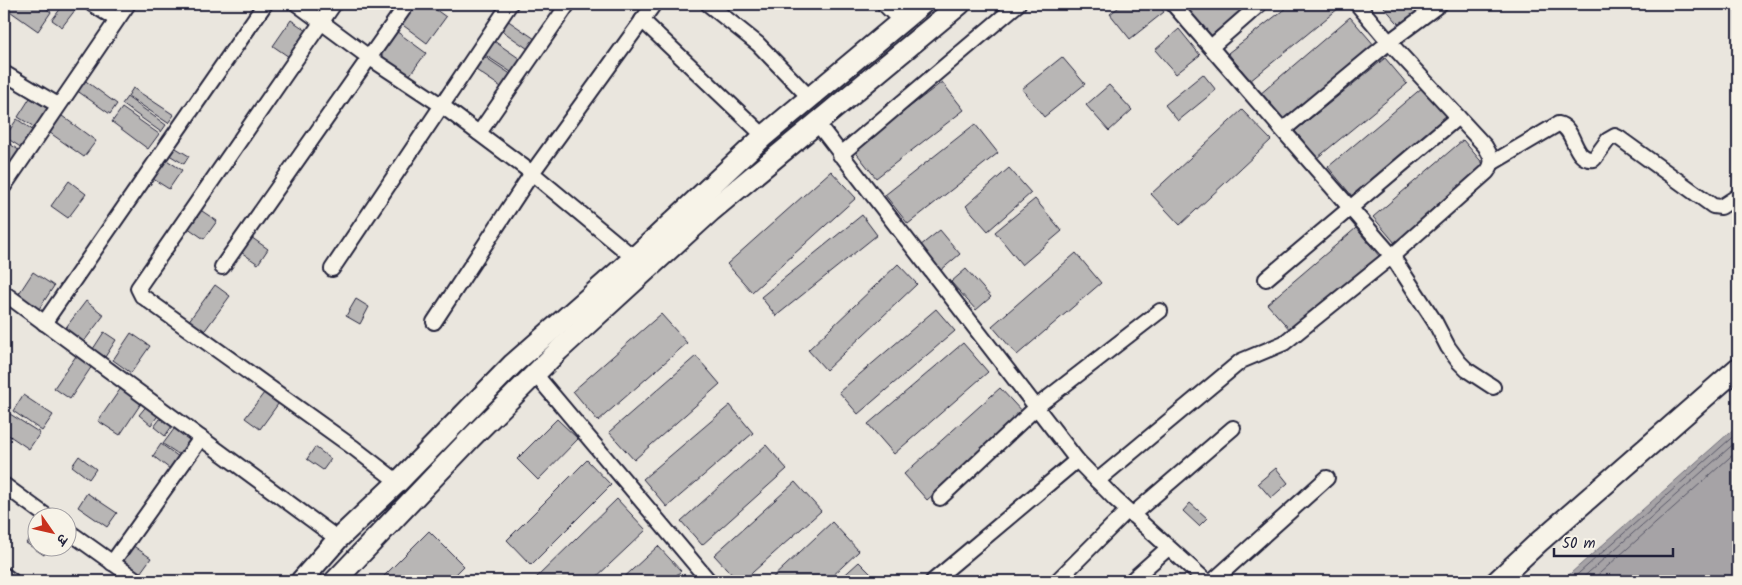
<svg xmlns="http://www.w3.org/2000/svg" width="1742" height="585" viewBox="0 0 1742 585" font-family="Kalam,'Playpen Sans Deva',sans-serif">
	<style>
		.water { fill: #a6a3a6; stroke: #716f7b }
		.lines { fill: none; stroke-linecap: round; stroke-linejoin: round }
		.shore { stroke: #575666; stroke-width: 1 }
		.building { fill: #b8b6b5; stroke: #22223b }
		.street-casing { stroke: #22223b; stroke-width: 18 }
		.secondary-casing { stroke: #22223b; stroke-width: 24 }
		.street { stroke: #f7f3e8; stroke-width: 14 }
		.secondary { stroke: #f7f3e8; stroke-width: 20 }
	</style>
	<rect width="100%" height="100%" fill="#eae6de"/>
	<filter id="ink" filterUnits="userSpaceOnUse"><feTurbulence type="fractalNoise" baseFrequency=".02" numOctaves="2"/><feDisplacementMap in="SourceGraphic" scale="10" xChannelSelector="R" yChannelSelector="G"/><feConvolveMatrix kernelMatrix="1 2 1 2 8 2 1 2 1" color-interpolation-filters="sRGB"/></filter>
	<g filter="url(#ink)">
		<polygon class="water" points="1738,425 1738,581 1562,581"/>
		<g class="lines">
			<g class="shore">
				<polyline points="1570,581 1738,432"/>
				<polyline points="1579,581 1738,440"/>
				<polyline points="1591,581 1738,450"/>
			</g>
		</g>
		<g class="building">
			<polygon points="4,4 40,4 51,12 38,31 4,7"/>
			<polygon points="64,4 79,5 62,27 52,20"/>
			<polygon points="302,4 328,4 319,16"/>
			<polygon points="414,4 428,4 446,17 427,43 400,23"/>
			<polygon points="1123,4 1158,4 1164,12 1130,39 1110,14"/>
			<polygon points="1197,4 1250,4 1208,38 1187,12"/>
			<polygon points="1291,4 1336,4 1339,8 1250,81 1228,53"/>
			<polygon points="1387,4 1431,4 1403,29 1384,7"/>
			<polygon points="1350,17 1375,46 1284,124 1259,95"/>
			<polygon points="291,20 310,33 292,59 273,46"/>
			<polygon points="507,20 538,41 531,51 501,30"/>
			<polygon points="1179,29 1200,55 1176,74 1155,50"/>
			<polygon points="396,31 426,53 409,76 379,54"/>
			<polygon points="494,41 523,61 514,74 485,55"/>
			<polygon points="482,55 515,77 507,91 473,68"/>
			<polygon points="1062,57 1085,84 1044,117 1022,89"/>
			<polygon points="1385,58 1407,84 1317,158 1295,131"/>
			<polygon points="1203,74 1216,90 1178,121 1165,105"/>
			<polygon points="83,79 117,104 110,114 76,90"/>
			<polygon points="942,82 964,110 876,178 854,150"/>
			<polygon points="1109,85 1132,110 1109,131 1086,105"/>
			<polygon points="1423,87 1447,116 1352,196 1328,167"/>
			<polygon points="133,88 174,115 168,123 128,96"/>
			<polygon points="127,97 166,125 161,132 122,104"/>
			<polygon points="30,98 48,109 36,128 18,117"/>
			<polygon points="122,108 159,134 148,149 112,122"/>
			<polygon points="1242,110 1271,140 1180,225 1151,194"/>
			<polygon points="58,113 96,141 84,157 46,130"/>
			<polygon points="17,119 34,131 22,148 5,137"/>
			<polygon points="975,124 998,153 908,224 885,195"/>
			<polygon points="4,140 20,151 7,169 4,167"/>
			<polygon points="1463,140 1485,166 1395,243 1373,217"/>
			<polygon points="171,145 189,156 184,164 166,153"/>
			<polygon points="162,157 182,170 169,189 150,177"/>
			<polygon points="1009,168 1031,193 988,231 966,206"/>
			<polygon points="831,171 856,198 752,292 727,264"/>
			<polygon points="69,181 86,194 68,218 51,206"/>
			<polygon points="1035,199 1062,231 1022,265 995,232"/>
			<polygon points="196,207 217,221 204,239 184,225"/>
			<polygon points="862,215 877,235 776,316 761,297"/>
			<polygon points="1356,228 1380,257 1292,332 1267,304"/>
			<polygon points="940,230 960,254 940,271 920,246"/>
			<polygon points="248,235 268,249 258,264 238,250"/>
			<polygon points="1076,253 1101,283 1017,355 992,326"/>
			<polygon points="898,264 917,284 826,370 808,350"/>
			<polygon points="966,269 991,297 976,310 951,282"/>
			<polygon points="33,272 54,286 37,312 16,298"/>
			<polygon points="215,285 230,296 203,333 188,322"/>
			<polygon points="356,299 369,307 360,324 346,316"/>
			<polygon points="86,301 104,315 82,344 64,330"/>
			<polygon points="936,309 955,331 858,414 839,392"/>
			<polygon points="661,314 687,343 598,421 573,391"/>
			<polygon points="104,332 116,340 105,357 93,349"/>
			<polygon points="131,333 150,346 131,373 113,360"/>
			<polygon points="963,343 988,372 894,454 868,424"/>
			<polygon points="76,356 92,366 70,399 54,388"/>
			<polygon points="696,356 720,384 634,460 609,432"/>
			<polygon points="121,388 142,402 120,435 98,421"/>
			<polygon points="1000,388 1024,414 927,500 904,474"/>
			<polygon points="267,389 281,400 260,429 245,418"/>
			<polygon points="23,395 53,415 42,431 13,411"/>
			<polygon points="148,404 160,413 151,425 139,415"/>
			<polygon points="730,405 753,433 667,507 643,479"/>
			<polygon points="10,414 40,433 29,449 4,432 4,423"/>
			<polygon points="163,415 174,423 165,436 154,427"/>
			<polygon points="557,419 578,439 538,480 517,459"/>
			<polygon points="177,425 193,437 180,455 163,444"/>
			<polygon points="161,444 179,457 170,469 153,456"/>
			<polygon points="766,445 787,469 702,545 681,521"/>
			<polygon points="315,447 331,459 323,470 307,459"/>
			<polygon points="79,456 96,469 89,479 72,466"/>
			<polygon points="587,460 611,485 531,565 507,540"/>
			<polygon points="1276,468 1288,483 1271,498 1258,483"/>
			<polygon points="795,482 821,511 743,581 738,581 714,555"/>
			<polygon points="87,493 117,513 107,527 78,507"/>
			<polygon points="617,499 646,530 592,581 537,581 535,579"/>
			<polygon points="1190,503 1207,518 1199,526 1183,511"/>
			<polygon points="832,522 859,551 827,581 769,581"/>
			<polygon points="38,528 38,548 49,548 44,555 26,543"/>
			<polygon points="429,531 464,566 449,581 379,581"/>
			<polygon points="132,545 151,558 138,576 119,562"/>
			<polygon points="658,546 681,571 670,581 620,581"/>
			<polygon points="859,562 878,581 838,581"/>
		</g>
		<g class="lines">
			<g class="street-casing">
				<g id="street">
					<polyline points="92,4 116,19"/>
					<polyline points="297,4 370,58 441,105 532,173 639,262"/>
					<polyline points="334,4 138,288 142,296 354,448 398,482"/>
					<polyline points="708,4 758,44 810,98"/>
					<polyline points="884,4 901,21"/>
					<polyline points="1173,4 1392,256 1435,322 1448,347 1459,362 1467,370 1493,387"/>
					<polyline points="642,20 764,136"/>
					<polyline points="1211,47 1260,4"/>
					<polyline points="4,73 58,105"/>
					<polyline points="817,123 1077,460 1115,499 1206,581"/>
					<polyline points="1284,129 1389,42 1440,4"/>
					<polyline points="479,133 568,4"/>
					<polyline points="840,155 1018,4"/>
					<path d="M1492,163L1558,124C1576,127 1572,162 1594,159L1608,140L1615,136L1619,138L1713,206L1721,207L1738,196"/>
					<polyline points="4,186 128,4"/>
					<polyline points="222,267 407,4"/>
					<polyline points="332,269 510,4"/>
					<polyline points="1266,279 1458,117"/>
					<polyline points="4,293 338,539"/>
					<polyline points="434,322 532,173 654,4"/>
					<polyline points="44,323 265,4"/>
					<polyline points="535,374 709,581"/>
					<path d="M1097,481L1241,361L1284,343L1392,256L1487,172C1495,162 1491,156 1485,146L1389,42L1357,4"/>
					<polyline points="4,485 49,518"/>
					<polyline points="940,498 1040,404 1160,311"/>
					<polyline points="1132,515 1233,428"/>
					<polyline points="68,531 138,581"/>
					<polyline points="112,563 201,438"/>
					<polyline points="4,575 12,581"/>
					<polyline points="933,581 1077,460"/>
					<polyline points="1057,581 1127,511"/>
					<polyline points="1131,581 1168,548"/>
					<polyline points="1213,581 1327,478"/>
				</g>
			</g>
			<g class="secondary-casing">
				<g id="secondary">
					<polyline points="301,581 338,539 398,482 513,364 635,257 764,136 922,4"/>
					<polyline points="335,581 470,439 559,350 711,211 960,4"/>
					<polyline points="1497,581 1540,541 1738,368"/>
				</g>
			</g>
			<use href="#street" class="street"/>
			<use href="#secondary" class="secondary"/>
		</g>
	</g>
	<rect width="1742" height="585" fill="none" stroke="#f7f3e8" stroke-width="20"/>
	<rect x="10" y="10" width="1722" height="565" fill="none" stroke="#22223b" stroke-width="2" filter="url(#ink)"/>
	<g transform="translate(52 532) rotate(124)"><circle r="24" fill="#f7f3e8" stroke="#a29fa3"/>
	<path d="M0-4L9 19L0 12L-9 19Z" fill="#c8321e"/>
	<text y="-8" font-size="14" font-weight="bold" text-anchor="middle" fill="#22223b">उ</text>
	</g>
	<path d="M1554 548v8h119v-8" fill="none" stroke="#22223b" stroke-width="2.5"/>
	<text x="1562" y="548" font-size="15" fill="#22223b" stroke="#f7f3e8" stroke-width="4" paint-order="stroke">50 m</text>
</svg>
